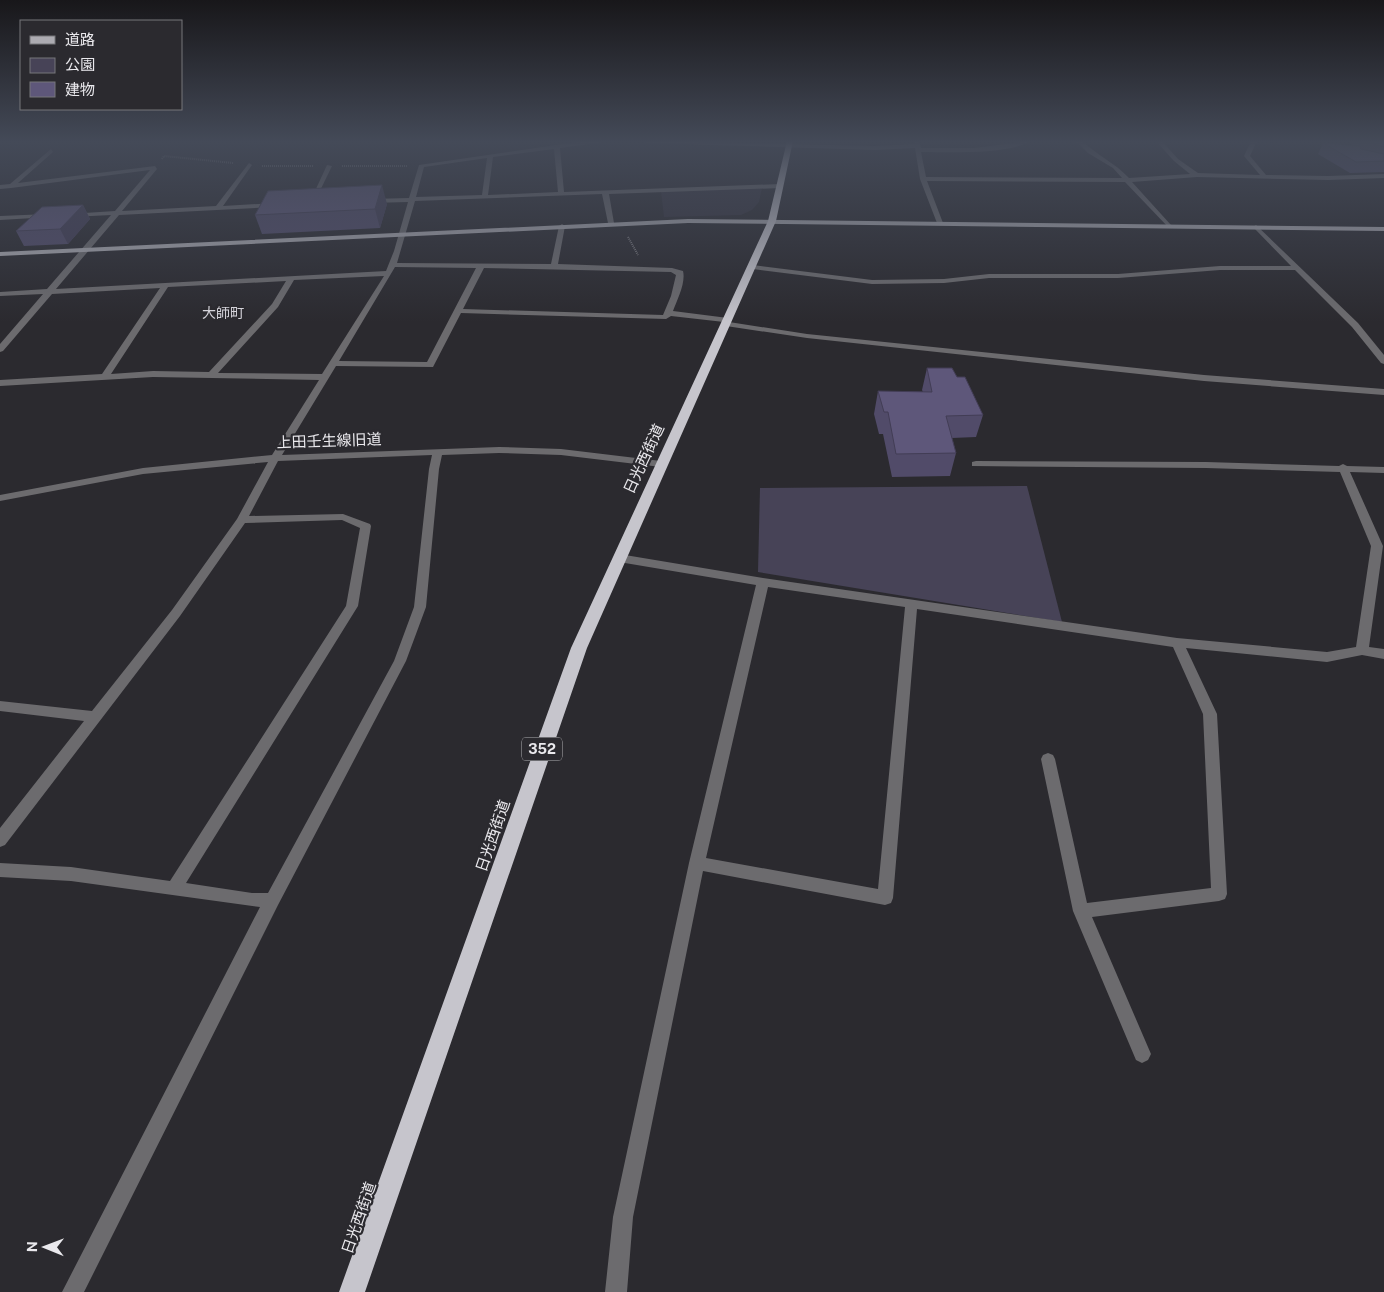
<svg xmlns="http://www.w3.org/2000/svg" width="1384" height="1292" viewBox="0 0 1384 1292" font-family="'Public Sans','Noto Sans JP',sans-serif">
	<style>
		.built { fill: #35333e }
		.green { fill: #474357 }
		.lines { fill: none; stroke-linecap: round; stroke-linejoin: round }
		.path { stroke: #7b7a7e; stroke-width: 2; stroke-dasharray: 1 1; stroke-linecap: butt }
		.minor { fill: #6c6b6e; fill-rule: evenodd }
		.major { fill: #acabb1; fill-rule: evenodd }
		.highway { fill: #c6c5cc; fill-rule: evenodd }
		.wall { fill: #514b69 }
		.shaded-wall { fill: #423d55 }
		.building { fill: #5e577a; stroke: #423d55 }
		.labels { text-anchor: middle; stroke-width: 4.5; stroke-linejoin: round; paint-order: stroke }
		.far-neighbourhood-label { font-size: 14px; fill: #d4d3da; stroke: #2b2a2f }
		.shield { fill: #2b2a2f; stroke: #b1b0b4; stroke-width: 1 }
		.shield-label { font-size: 14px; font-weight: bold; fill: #eae9ed }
		.street-label { font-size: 15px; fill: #eae9ed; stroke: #2b2a2f }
	</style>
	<rect width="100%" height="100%" fill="#2b2a2f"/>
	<polygon class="built" points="762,188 759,202 752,210 741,215 664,217 661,191"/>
	<polygon class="green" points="1027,486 1062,622 758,572 760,488"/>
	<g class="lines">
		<g class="path">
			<polyline points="162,159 164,156 233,163"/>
			<polyline points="262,166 313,166"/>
			<polyline points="342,166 408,166"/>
			<polyline points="628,237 638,255"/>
		</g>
		<g class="minor">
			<path d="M584,141H611L560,148L564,192L780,184L783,186L780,188L609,194L614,223L611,225L608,223L602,194L415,201L397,263L551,264L559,226L562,224L565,226L558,264L672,268L683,271C686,283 677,300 673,311L728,318L732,320L729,322L807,334L1204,375L1384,389V395L1204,381L807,338L726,326L722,324L724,322L671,316L666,319L461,313L433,367L336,366L282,455L499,447L561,449L661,461L666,464L661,467L561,455L499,453L442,455L439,469L426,607L406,661L278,905L84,1292H62L260,907L71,881L0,877V863L71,867L170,881L346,606L360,528L342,520L245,523L180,616L5,845L0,847V828L84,721L0,711V701L92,711L172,610L237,519L268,462L143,474L0,501V495L143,468L272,455L319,380L153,377L0,386V380L102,374L160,288L52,294L3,351L0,352V344L43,294L0,296V292L47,289L111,215L71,217L68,215L69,214L115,211L150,170L11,188L0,189V185L10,184L51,149L53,152L18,183L155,166L157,169L122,211L216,206L249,163L252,165L223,206L275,203L278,205L275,207L119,215L56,289L386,271L394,251L408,202L370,203L367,201L370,199L409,198L419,165ZM554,149L558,192L488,195L493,157ZM487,158L482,195L416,197L424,167ZM395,267L476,268L427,362L339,361ZM484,268L671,272L676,275L671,296L663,315L463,309ZM384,276L322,374L218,373L278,307L294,280ZM286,281L272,304L209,372L153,371L111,374L168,287ZM432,455L429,469L414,607L394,661L268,893H252L186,883L358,606L371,526L370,524L343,514L249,516L278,461Z"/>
			<path d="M643,141L875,146L915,144V141H919L921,148H974L1030,141C1009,155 948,152 921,152L926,177L1122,178L1113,168L1088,153L1078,143L1069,141H1082C1097,155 1115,163 1129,178L1190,174L1174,161L1156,141H1162L1178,159L1198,173L1260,175L1244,156L1251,141H1257L1250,156L1266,175L1328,176L1384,174V178L1328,180L1197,177L1132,182L1171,225L1172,226L1169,228L1125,182L927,181L943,223L940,225L937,223L920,179L915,148L875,150L646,143Z"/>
			<polygon points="327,165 332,166 314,203 309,204"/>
			<polygon points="48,214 51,216 50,217 0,220 0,216"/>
			<polygon points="1256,225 1358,323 1384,355 1384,364 1381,363 1352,327 1295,270 1220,270 1118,278 989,278 944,283 872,284 753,269 749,267 753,265 872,280 944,279 989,274 1118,274 1220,266 1291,266 1254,228 1253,227"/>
			<path d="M976,461L1206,462L1339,466L1343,464L1347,466L1384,467V473L1350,472L1383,546L1369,647L1384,649V659L1362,655L1327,662L1186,648L1217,714L1227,894L1225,899L1219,901L1092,917L1151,1054L1148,1060L1142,1063L1136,1060L1073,911L1041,759L1043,755L1048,753L1053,755L1055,759L1087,903L1211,888L1203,714L1173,647L917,609L893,898L891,903L885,905L703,871L633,1217L627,1292H605L613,1217L689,863L756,585L619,562L613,558L615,555L619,554L763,578L1177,638L1327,652L1356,647L1371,546L1340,472L1206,468L972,466V462ZM768,587L905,607L878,889L706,858Z"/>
		</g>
		<polygon class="major" points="688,219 1384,227 1384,231 688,223 0,256 0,252"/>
		<polygon class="highway" points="787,141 793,141 776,221 587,648 365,1292 339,1292 571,648 768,221"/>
	</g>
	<g class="wall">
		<polygon points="1347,141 1384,141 1384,172 1350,173 1318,154 1323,143 1354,146"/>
		<polygon points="387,204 380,228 262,234 255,215"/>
		<polygon points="83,205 90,219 68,244 24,246 16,231"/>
		<polygon points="927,368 957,377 983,415 976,437 952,438 956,453 950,476 892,477 883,434 879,434 874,414 878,391 923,392 922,390"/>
	</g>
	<g class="shaded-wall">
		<polygon points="382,185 387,204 380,228 375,209"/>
		<polygon points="83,205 90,219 68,244 60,229"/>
	</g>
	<g class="building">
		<polygon points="1368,141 1384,141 1384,147 1374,144"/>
		<polygon points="1323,143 1360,146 1361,149 1384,154 1384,161 1356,162"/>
		<polygon points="382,185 375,209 255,215 268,191"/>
		<polygon points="83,205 60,229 16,231 42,207"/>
		<polygon points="927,368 952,368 957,377 965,377 983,415 946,416 956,453 896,454 888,412 884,412 878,391 932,392"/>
	</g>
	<linearGradient id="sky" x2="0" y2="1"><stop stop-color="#18171a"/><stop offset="0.44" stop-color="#444a58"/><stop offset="1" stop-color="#444a58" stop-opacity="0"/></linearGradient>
	<rect width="1384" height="322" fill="url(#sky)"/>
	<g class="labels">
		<g class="far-neighbourhood-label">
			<text x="223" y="318">大師町</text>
		</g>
		<rect class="shield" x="522" y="737.5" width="40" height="23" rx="4"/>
		<g class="shield-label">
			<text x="542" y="754">352</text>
		</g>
		<g class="street-label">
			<text transform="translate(329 441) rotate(-2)" y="5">上田壬生線旧道</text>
			<text transform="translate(644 459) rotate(-65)" y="5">日光西街道</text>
			<text transform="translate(493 836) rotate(-71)" y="5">日光西街道</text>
			<text transform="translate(359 1218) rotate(-71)" y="5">日光西街道</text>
		</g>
	</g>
	<rect x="20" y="20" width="162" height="90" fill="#2b2a2f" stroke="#77767b"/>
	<rect x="30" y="36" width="25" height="8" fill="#acabb1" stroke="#77767b"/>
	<text x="65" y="45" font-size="15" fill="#eae9ed">道路</text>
	<rect x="30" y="58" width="25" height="15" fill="#474357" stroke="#77767b"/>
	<text x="65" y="70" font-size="15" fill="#eae9ed">公園</text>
	<rect x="30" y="82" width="25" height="15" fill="#5e577a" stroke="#77767b"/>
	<text x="65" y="95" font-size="15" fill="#eae9ed">建物</text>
	<g transform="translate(45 1247) rotate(271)" stroke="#2b2a2f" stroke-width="4" paint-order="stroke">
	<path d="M0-4L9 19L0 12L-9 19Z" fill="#eae9ed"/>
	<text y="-8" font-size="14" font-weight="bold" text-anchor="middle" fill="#eae9ed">N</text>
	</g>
</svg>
